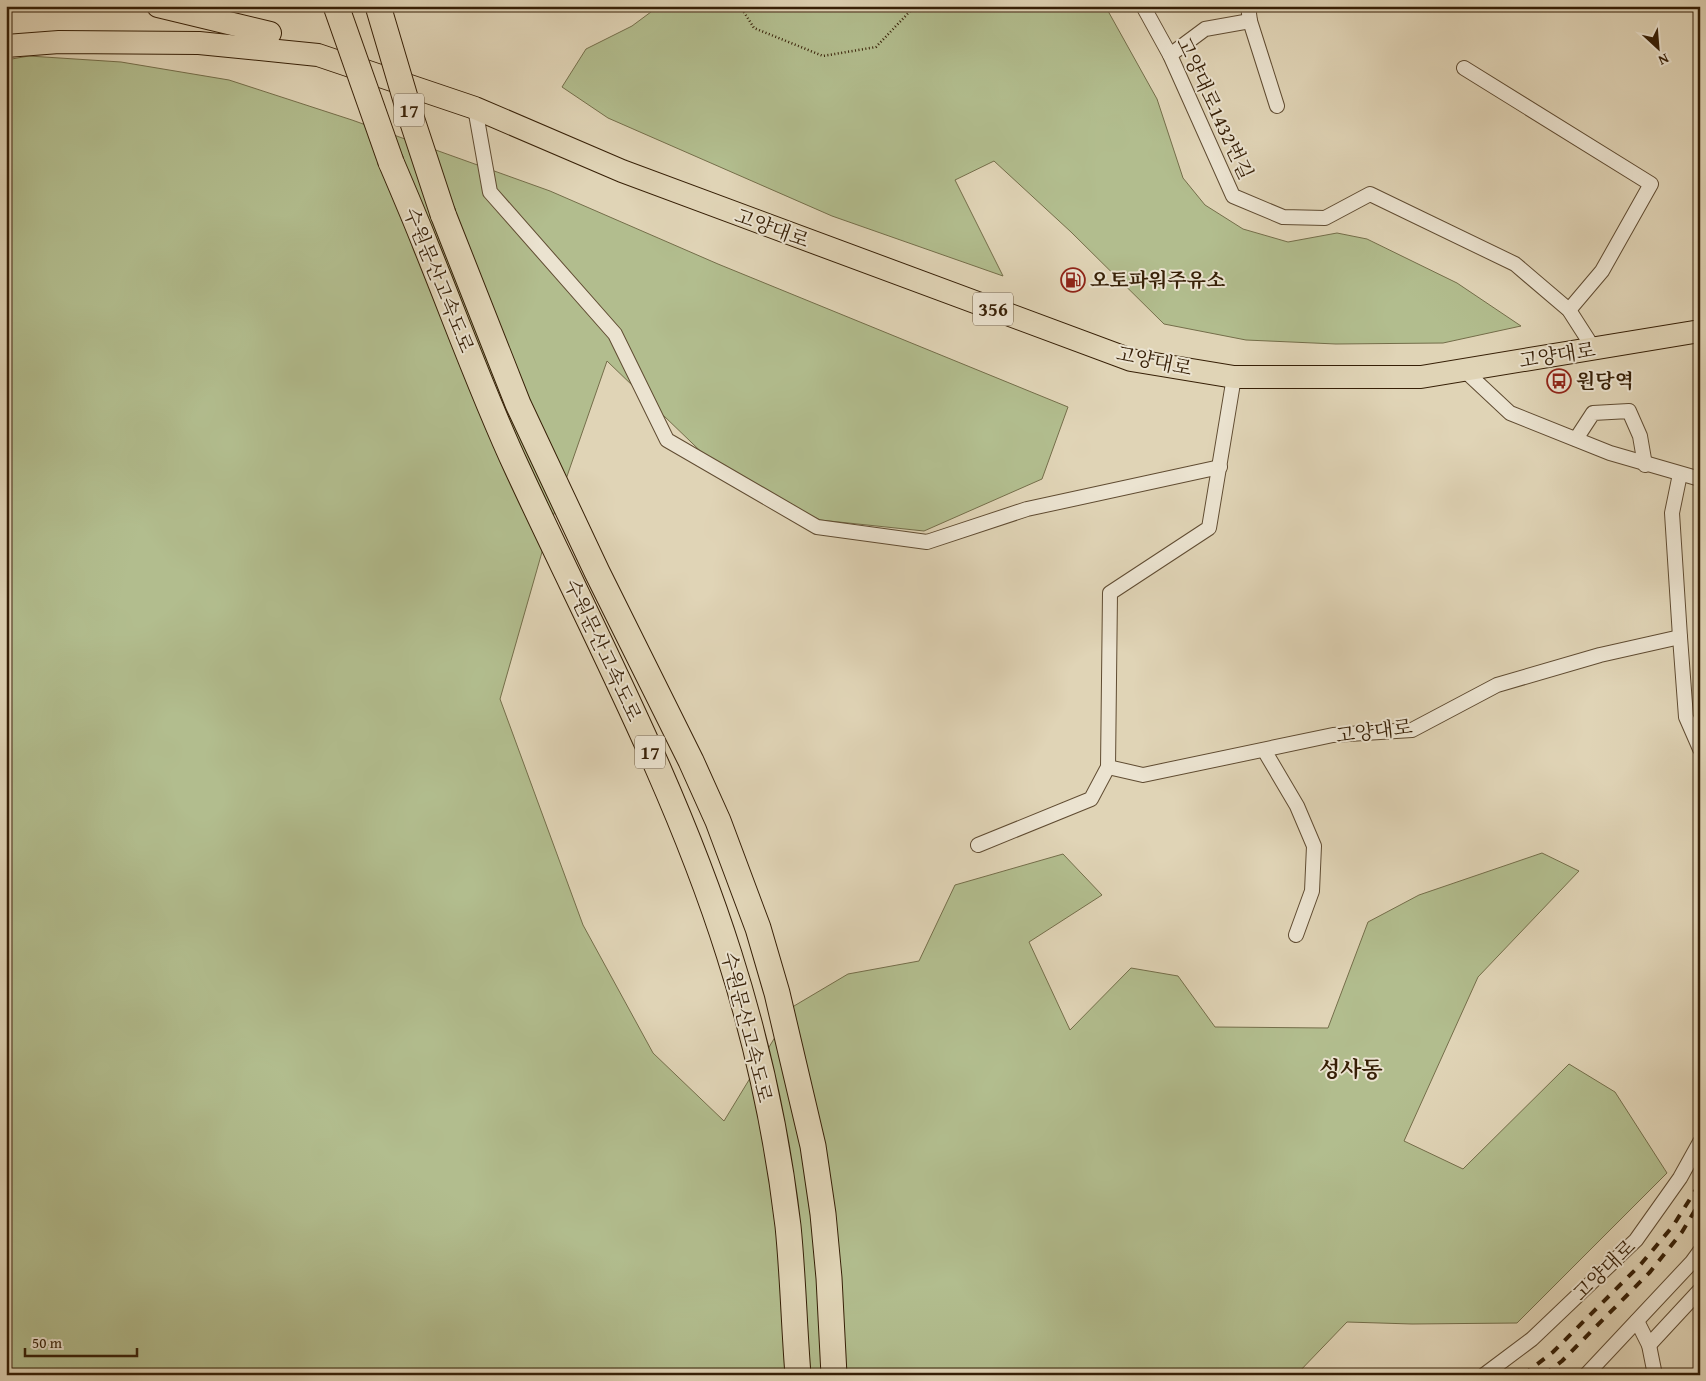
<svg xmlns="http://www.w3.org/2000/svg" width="1706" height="1381" viewBox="0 0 1706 1381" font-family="'Gentium Book Plus','Noto Serif KR',serif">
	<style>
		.green { fill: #b2bd8e; stroke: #746e4a }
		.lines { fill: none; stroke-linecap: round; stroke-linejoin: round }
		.minor-casing { stroke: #604c32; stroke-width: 16 }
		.primary-casing { stroke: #361f06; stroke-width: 24 }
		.motorway-casing { stroke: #361f06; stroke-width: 27 }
		.path { stroke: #361f06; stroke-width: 2.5; stroke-dasharray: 1 2.5; stroke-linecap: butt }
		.minor { stroke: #ebe3d0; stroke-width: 14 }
		.primary { stroke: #e0d4b6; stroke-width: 22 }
		.motorway { stroke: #e0d4b6; stroke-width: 25 }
		.rail { stroke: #361f06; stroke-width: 4; stroke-dasharray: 9 9; stroke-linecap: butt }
		.motorway-bridge-casing { stroke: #361f06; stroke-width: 27; stroke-linecap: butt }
		.motorway-bridge { stroke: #e0d4b6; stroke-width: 25 }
		.labels { text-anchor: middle; stroke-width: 4; stroke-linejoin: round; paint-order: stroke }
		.shield { fill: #ebe3d0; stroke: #6c5a43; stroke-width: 1 }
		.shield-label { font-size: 19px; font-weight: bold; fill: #361f06 }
		.street-label { font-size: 20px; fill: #361f06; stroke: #ebe3d0 }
		.poi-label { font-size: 20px; font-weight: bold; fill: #361f06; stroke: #ebe3d0; text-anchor: start }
		.quarter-label { font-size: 22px; font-weight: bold; fill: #361f06; stroke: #ebe3d0 }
	</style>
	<rect width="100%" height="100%" fill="#e0d4b6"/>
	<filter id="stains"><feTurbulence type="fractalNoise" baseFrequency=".004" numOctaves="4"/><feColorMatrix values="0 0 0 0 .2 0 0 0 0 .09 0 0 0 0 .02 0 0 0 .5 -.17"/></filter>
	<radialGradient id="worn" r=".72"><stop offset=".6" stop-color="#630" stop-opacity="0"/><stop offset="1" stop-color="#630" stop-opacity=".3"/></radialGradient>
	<g class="green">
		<polygon points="659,6 1107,6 1108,11 1157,99 1183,178 1205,205 1243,229 1288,242 1337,233 1367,239 1457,283 1521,326 1443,343 1336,344 1246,340 1164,324 1071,232 994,161 955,180 1003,276 832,216 608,118 562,87 586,49 632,26"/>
		<polygon points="29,56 121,62 229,80 352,120 550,191 718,264 1068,407 1042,479 924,531 820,520 720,470 607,361 548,531 500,699 583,925 653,1053 724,1121 794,1006 848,974 919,961 955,885 1063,854 1102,895 1029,942 1070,1030 1131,968 1178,976 1215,1027 1328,1028 1368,922 1419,895 1542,853 1579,871 1478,977 1404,1141 1463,1169 1569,1064 1615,1092 1667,1173 1517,1323 1412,1324 1347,1322 1296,1375 6,1375 6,60"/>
	</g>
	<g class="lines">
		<g class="minor-casing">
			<g id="minor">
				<polyline points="1143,6 1170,55 1233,196 1283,217 1325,218 1370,194 1515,264 1569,310 1594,349"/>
				<polyline points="1248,6 1250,21 1277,106"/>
				<polyline points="1170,55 1205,29 1250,21"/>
				<polyline points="1464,68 1651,184 1602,271 1569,310"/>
				<polyline points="475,108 490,192 615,334 667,440 817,527 927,542 1027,509 1220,467"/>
				<polyline points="1464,370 1510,413 1610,453 1700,479"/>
				<polyline points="1576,439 1593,413 1629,411 1640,436 1645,465"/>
				<polyline points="1680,474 1672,513 1680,637 1686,717 1700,749"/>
				<polyline points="1264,750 1297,806 1314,846 1312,891 1296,935"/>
				<polyline points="1108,767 1143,775 1333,735 1412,730 1497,685 1600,655 1680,637"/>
				<polyline points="978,845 1091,799 1108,767 1110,593 1209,528 1234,377"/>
				<polyline points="1637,1321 1649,1345 1655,1375"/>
				<polyline points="1649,1345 1700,1290"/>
				<polyline points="1484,1375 1532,1339 1636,1240 1680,1178 1700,1142"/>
				<polyline points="1586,1375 1692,1262 1700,1251"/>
			</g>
		</g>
		<g class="primary-casing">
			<g id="primary">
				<polyline points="158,6 270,33"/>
				<polyline points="6,46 59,42 199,43 318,55 475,108 622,171 1131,360 1234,377 1421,377 1700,331"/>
			</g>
		</g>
		<g class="motorway-casing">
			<g id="motorway">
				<path d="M391,162C403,190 415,218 426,246C456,320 483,395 517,468C591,628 676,786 729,954C757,1042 777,1134 788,1226C793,1275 794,1325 798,1375"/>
				<polyline points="443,214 518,404 597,572 691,761 718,821 758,928 777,993 813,1146 823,1214 829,1278 834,1375"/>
			</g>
		</g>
		<polyline class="path" points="740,6 754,28 823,56 876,47 915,6"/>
		<use href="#minor" class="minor"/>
		<use href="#primary" class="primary"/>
		<use href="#motorway" class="motorway"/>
		<g class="rail">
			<polyline points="1523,1375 1553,1352 1641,1264 1673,1226 1700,1183"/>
			<polyline points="1544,1375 1562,1361 1650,1272 1682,1232 1700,1202"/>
		</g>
		<g class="motorway-bridge-casing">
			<g id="motorway-bridge">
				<polyline points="336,6 391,162"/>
				<polyline points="378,6 410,114 443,214"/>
			</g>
		</g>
		<use href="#motorway-bridge" class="motorway-bridge"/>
	</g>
	<defs>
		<g id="fuel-ring" transform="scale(1.25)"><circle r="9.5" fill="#ebe3d0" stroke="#8f2418" stroke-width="1.5"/><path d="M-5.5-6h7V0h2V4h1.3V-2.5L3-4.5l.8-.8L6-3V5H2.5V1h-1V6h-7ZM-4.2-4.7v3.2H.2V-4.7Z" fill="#8f2418"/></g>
		<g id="bus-ring" transform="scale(1.25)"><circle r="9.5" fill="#ebe3d0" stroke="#8f2418" stroke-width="1.5"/><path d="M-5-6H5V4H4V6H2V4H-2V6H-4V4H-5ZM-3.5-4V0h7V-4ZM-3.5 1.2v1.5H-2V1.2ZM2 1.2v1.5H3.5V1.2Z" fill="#8f2418"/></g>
	</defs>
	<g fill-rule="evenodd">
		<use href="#fuel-ring" x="1073" y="280"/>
		<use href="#bus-ring" x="1559" y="381"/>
	</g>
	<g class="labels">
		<g class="shield">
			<rect x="394" y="93.5" width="30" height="33" rx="4"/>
			<rect x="973" y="292.5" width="40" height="33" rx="4"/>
			<rect x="635" y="735.5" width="30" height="33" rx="4"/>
		</g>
		<g class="shield-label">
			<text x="409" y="117">17</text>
			<text x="993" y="316">356</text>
			<text x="650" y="759">17</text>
		</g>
		<g class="street-label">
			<text transform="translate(1215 108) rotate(65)" y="7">고양대로1432번길</text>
			<text transform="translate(772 228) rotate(20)" y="7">고양대로</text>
			<text transform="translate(439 280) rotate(68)" y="7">수원문산고속도로</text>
			<text transform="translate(1557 355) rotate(-9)" y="7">고양대로</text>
			<text transform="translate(1154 361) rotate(12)" y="7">고양대로</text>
			<text transform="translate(603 650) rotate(65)" y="7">수원문산고속도로</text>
			<text transform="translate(1374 731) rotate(-7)" y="7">고양대로</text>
			<text transform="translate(747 1027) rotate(76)" y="7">수원문산고속도로</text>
			<text transform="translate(1604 1270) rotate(-44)" y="7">고양대로</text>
		</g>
		<g class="poi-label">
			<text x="1090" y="287">오토파워주유소</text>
			<text x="1576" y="388">원당역</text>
		</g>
		<g class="quarter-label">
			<text x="1351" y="1077">성사동</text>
		</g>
	</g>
	<rect width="1706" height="1381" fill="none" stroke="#e0d4b6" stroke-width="25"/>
	<rect x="8" y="8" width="1691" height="1366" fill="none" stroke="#361f06" stroke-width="2.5"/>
	<rect x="12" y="12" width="1681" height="1356" fill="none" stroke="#361f06"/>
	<g transform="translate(1658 48) rotate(154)" stroke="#ebe3d0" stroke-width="4" paint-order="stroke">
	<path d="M0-4L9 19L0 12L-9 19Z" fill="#361f06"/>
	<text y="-8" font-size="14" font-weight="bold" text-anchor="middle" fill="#361f06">N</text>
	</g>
	<path d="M25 1348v8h112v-8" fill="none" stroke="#361f06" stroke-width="2.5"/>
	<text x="32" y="1348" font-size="15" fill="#361f06" stroke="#ebe3d0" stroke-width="4" paint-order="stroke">50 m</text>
	<rect width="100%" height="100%" filter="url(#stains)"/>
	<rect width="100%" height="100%" fill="url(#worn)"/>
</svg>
